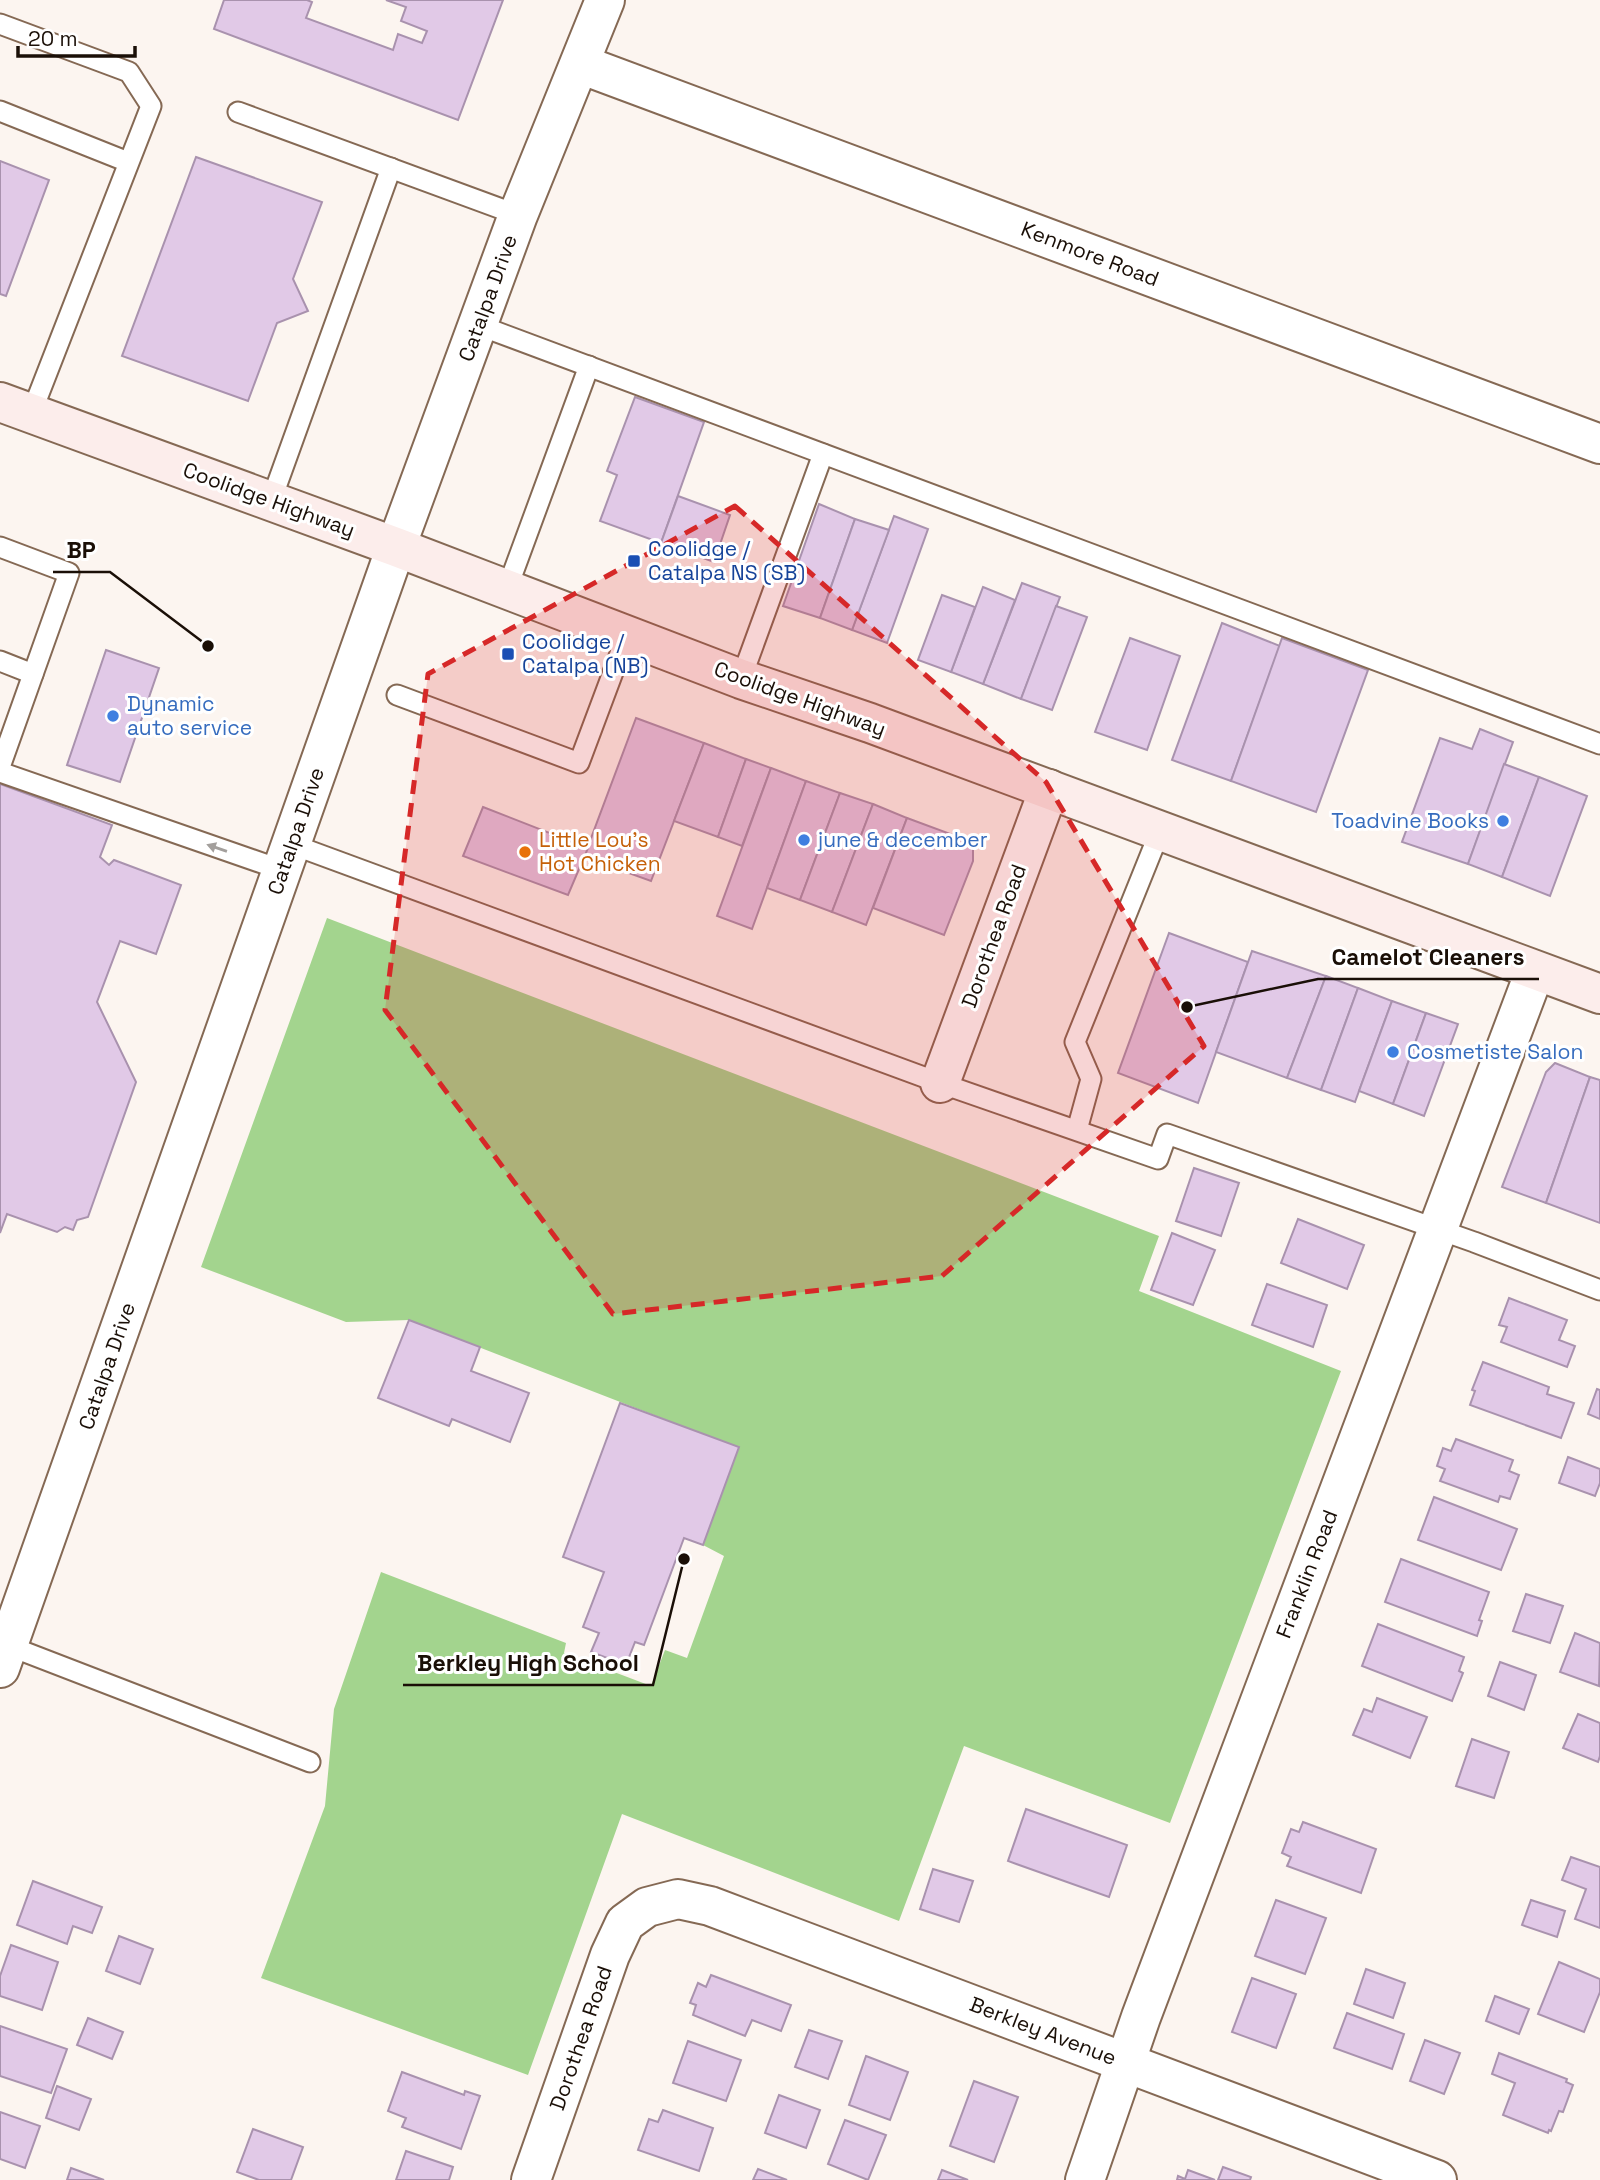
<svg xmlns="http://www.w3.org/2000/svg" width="1600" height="2180" viewBox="0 0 1600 2180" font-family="'Space Grotesk',sans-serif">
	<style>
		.green { fill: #a3d48e }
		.building { fill: #e1c9e7; stroke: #a992ae; stroke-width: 2 }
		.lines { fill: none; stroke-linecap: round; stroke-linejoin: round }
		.service-casing { stroke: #856954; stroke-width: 23 }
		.minor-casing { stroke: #856954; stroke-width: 42 }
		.tertiary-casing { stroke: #856954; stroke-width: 42 }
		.secondary-casing { stroke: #856954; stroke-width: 42 }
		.service { stroke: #fff; stroke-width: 19 }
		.minor { stroke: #fff; stroke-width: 38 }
		.tertiary { stroke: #fff; stroke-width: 38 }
		.secondary { stroke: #fcedeb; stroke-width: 38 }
		.oneway { fill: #a39f9c }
		.marked { fill: #d62828; fill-opacity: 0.2; stroke: #d62828; stroke-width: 5; stroke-dasharray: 14 9; stroke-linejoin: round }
		.transit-dot { fill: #1a4fb4; stroke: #fff; stroke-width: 2.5 }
		.shop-dot { fill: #3f7fe0; stroke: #fff; stroke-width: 2.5 }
		.food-dot { fill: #e8710a; stroke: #fff; stroke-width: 2.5 }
		.labels { text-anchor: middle; stroke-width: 6; stroke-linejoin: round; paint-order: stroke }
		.street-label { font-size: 21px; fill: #1a0f07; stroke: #fff }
		.transit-label { font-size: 21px; fill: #164399; stroke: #fff; text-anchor: start }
		.shop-label { font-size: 21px; fill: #366cbe; stroke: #fff; text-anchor: start }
		.food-label { font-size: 21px; fill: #c56008; stroke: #fff; text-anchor: start }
		.leader { fill: none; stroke: #1a0f07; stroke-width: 2.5 }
		.callout-dot { fill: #1a0f07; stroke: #fff; stroke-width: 2.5 }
		.callout-label { font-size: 23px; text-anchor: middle; font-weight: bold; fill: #1a0f07; stroke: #fff; stroke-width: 6; stroke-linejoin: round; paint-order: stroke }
	</style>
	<rect width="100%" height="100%" fill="#fcf5f0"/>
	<polygon class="green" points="327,918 1159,1236 1139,1291 1341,1371 1170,1823 964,1746 899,1921 622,1814 528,2075 261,1978 325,1806 334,1709 381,1572 566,1643 564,1653 651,1686 665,1650 687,1658 724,1556 703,1545 739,1448 409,1320 346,1322 201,1267"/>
	<g class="building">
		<polygon points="224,0 307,0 312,2 306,18 393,50 398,34 422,43 427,31 401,21 406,7 386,0 503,0 458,120 214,29"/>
		<polygon points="196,157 322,202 293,279 308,311 277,323 248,401 122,356"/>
		<polygon points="0,161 49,180 6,296 0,294"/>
		<polygon points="635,397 704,422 661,543 600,521 617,475 607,471"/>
		<polygon points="678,496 730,515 714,562 661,543"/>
		<polygon points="819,504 855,519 820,618 783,606"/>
		<polygon points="894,516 928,529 887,643 852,630"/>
		<polygon points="855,519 889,530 852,630 820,618"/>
		<polygon points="1022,583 1060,597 1021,699 983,684"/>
		<polygon points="983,587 1015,600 983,684 951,672"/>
		<polygon points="942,595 975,607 951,672 918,660"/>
		<polygon points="1056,606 1087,617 1052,710 1021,699"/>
		<polygon points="1222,623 1280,646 1231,781 1172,760"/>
		<polygon points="1130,638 1180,656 1147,750 1095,732"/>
		<polygon points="1282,638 1368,670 1316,812 1231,781"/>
		<polygon points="106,650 159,668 120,782 67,765"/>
		<polygon points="636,718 704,743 651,881 584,857"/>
		<polygon points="1480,729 1513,742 1468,864 1402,842 1440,738 1472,749"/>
		<polygon points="704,743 746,759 718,837 674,821"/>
		<polygon points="746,759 771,768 742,846 718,837"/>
		<polygon points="1504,764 1539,777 1502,877 1468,864"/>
		<polygon points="771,768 806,781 752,929 717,916"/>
		<polygon points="1539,777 1587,796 1550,896 1502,877"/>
		<polygon points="806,781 840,793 800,900 767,888"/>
		<polygon points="0,784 112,825 100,857 109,865 114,860 181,885 156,954 120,941 97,1002 136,1082 88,1217 77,1220 73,1230 65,1227 57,1232 7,1214 0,1233"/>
		<polygon points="840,793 873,804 832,912 800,900"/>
		<polygon points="873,804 907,818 866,925 832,912"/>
		<polygon points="483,807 588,848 568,895 463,856"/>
		<polygon points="907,818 964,839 973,847 973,861 944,935 873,908"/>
		<polygon points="1169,933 1248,962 1198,1103 1118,1073"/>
		<polygon points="1252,951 1326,976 1287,1078 1216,1052"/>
		<polygon points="1326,976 1358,988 1321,1090 1287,1078"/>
		<polygon points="1358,988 1392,1001 1355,1102 1321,1090"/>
		<polygon points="1392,1001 1426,1013 1393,1104 1359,1091"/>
		<polygon points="1426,1013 1458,1024 1424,1116 1393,1104"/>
		<polygon points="1555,1063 1590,1077 1546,1203 1502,1187 1546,1072"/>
		<polygon points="1590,1077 1600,1080 1600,1223 1546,1203"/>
		<polygon points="1194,1168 1239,1183 1221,1236 1176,1221"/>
		<polygon points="1298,1219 1364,1245 1347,1289 1281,1263"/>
		<polygon points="1172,1233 1215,1250 1193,1305 1151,1290"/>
		<polygon points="1267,1284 1327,1305 1313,1347 1252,1325"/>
		<polygon points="1509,1298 1567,1320 1559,1340 1575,1346 1567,1367 1501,1342 1507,1327 1499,1325"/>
		<polygon points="409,1320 480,1347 471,1371 529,1393 510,1442 452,1419 449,1426 378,1398"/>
		<polygon points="1483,1362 1549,1387 1547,1394 1574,1403 1561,1438 1470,1405 1475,1391 1472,1390"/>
		<polygon points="1597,1389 1600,1390 1600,1419 1588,1414"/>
		<polygon points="620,1403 739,1447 703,1545 684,1538 644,1645 635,1642 626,1665 591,1652 599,1633 583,1627 604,1572 563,1557"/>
		<polygon points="1456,1439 1513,1460 1509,1471 1519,1475 1510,1499 1500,1496 1498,1502 1440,1481 1445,1469 1437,1466 1443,1448 1451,1451"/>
		<polygon points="1568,1457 1600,1469 1600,1483 1595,1496 1559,1483"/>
		<polygon points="1434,1497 1517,1529 1501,1570 1418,1540"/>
		<polygon points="1401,1559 1489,1592 1479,1620 1482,1621 1477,1636 1385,1602"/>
		<polygon points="1526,1594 1563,1606 1550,1643 1513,1631"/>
		<polygon points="1378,1624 1464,1657 1459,1671 1463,1673 1452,1701 1362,1666"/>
		<polygon points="1575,1633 1600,1643 1599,1686 1560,1672"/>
		<polygon points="1500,1662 1536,1675 1524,1710 1488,1696"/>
		<polygon points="1377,1698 1427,1717 1410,1758 1353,1735 1364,1709 1372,1712"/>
		<polygon points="1578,1714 1600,1723 1600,1756 1598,1762 1563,1748"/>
		<polygon points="1472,1739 1509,1752 1494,1798 1456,1786"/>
		<polygon points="1026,1809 1127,1845 1109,1897 1008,1861"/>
		<polygon points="1303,1822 1376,1849 1361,1893 1287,1866 1291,1857 1282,1853 1291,1829 1299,1832"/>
		<polygon points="1571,1857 1600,1867 1600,1928 1575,1919 1586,1889 1562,1880"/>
		<polygon points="933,1869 973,1881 959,1922 920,1909"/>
		<polygon points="33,1881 102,1907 92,1933 73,1926 67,1944 17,1925"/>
		<polygon points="1276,1900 1326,1918 1305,1974 1255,1956"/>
		<polygon points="1531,1900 1565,1911 1557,1937 1522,1925"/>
		<polygon points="119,1936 153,1949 140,1984 106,1971"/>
		<polygon points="11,1945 58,1962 42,2010 0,1996 0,1976"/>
		<polygon points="1559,1962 1600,1979 1600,1992 1584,2032 1538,2014"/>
		<polygon points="1366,1969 1405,1983 1393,2018 1354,2004"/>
		<polygon points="711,1975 791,2005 781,2031 752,2020 745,2036 693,2015 696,2005 690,2003 698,1983 706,1987"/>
		<polygon points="1252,1978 1296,1994 1276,2048 1232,2032"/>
		<polygon points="1495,1996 1529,2009 1519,2034 1486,2021"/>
		<polygon points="1347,2013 1404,2034 1392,2069 1334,2048"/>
		<polygon points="88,2018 123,2032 112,2059 77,2045"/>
		<polygon points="0,2026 67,2049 51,2093 0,2076"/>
		<polygon points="809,2030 842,2041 828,2079 795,2067"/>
		<polygon points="1425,2040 1460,2053 1444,2094 1410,2081"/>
		<polygon points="688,2041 741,2060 726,2101 673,2083"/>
		<polygon points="1499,2053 1567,2079 1566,2082 1573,2085 1563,2112 1559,2111 1551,2131 1549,2130 1548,2133 1503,2115 1515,2083 1492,2074"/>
		<polygon points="866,2056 908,2072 890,2120 849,2105"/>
		<polygon points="402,2072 464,2095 465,2091 480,2096 461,2149 402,2127 406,2118 388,2111"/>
		<polygon points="974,2081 1018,2097 994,2162 950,2146"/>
		<polygon points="57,2086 91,2099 79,2130 46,2118"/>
		<polygon points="779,2095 820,2110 806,2148 765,2133"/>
		<polygon points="663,2110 713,2128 699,2171 638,2150 649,2119 658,2122"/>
		<polygon points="0,2112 40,2126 25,2168 0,2159"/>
		<polygon points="845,2120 886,2135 868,2180 828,2164"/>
		<polygon points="253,2129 303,2147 291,2180 259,2180 237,2172"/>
		<polygon points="406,2151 453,2167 449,2180 396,2180"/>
		<polygon points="1223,2167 1251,2177 1250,2180 1218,2180"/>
		<polygon points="71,2168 104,2180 67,2180"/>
		<polygon points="758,2169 787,2180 753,2180"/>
		<polygon points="942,2170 968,2180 938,2180"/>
		<polygon points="1188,2170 1215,2180 1177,2180 1178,2176 1185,2179"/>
	</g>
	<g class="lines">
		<g class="service-casing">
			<g id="service">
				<polyline points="0,24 129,72 151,106 31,414"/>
				<polyline points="0,111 128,162"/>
				<polyline points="238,112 518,215"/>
				<polyline points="478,325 1600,744"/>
				<polyline points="271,501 391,168"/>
				<polyline points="0,547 69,573 0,767"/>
				<polyline points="507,589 589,366"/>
				<polyline points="0,661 33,674"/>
				<polyline points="741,679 823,454"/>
				<polyline points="397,695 579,763 627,635"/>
				<polyline points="0,772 282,870"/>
				<polyline points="291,844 940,1083 1158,1159 1167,1134 1474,1242 1600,1290"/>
				<polyline points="1077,1130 1091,1079 1075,1042 1160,831"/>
				<polyline points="4,1644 310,1762"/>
			</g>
		</g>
		<g class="minor-casing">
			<g id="minor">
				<polyline points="580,64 1600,444"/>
				<polyline points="940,1083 1049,789"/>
				<polyline points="531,2180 610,1955 625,1923 647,1907 678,1899 710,1906 1437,2180"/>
				<polyline points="1085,2180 1141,2017 1535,971"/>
			</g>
		</g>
		<g class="tertiary-casing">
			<polyline id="tertiary" points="0,1668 396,547 518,215 605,0"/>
		</g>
		<g class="secondary-casing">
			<polyline id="secondary" points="0,402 396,547 741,679 870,723 1600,994"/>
		</g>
		<use href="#service" class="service"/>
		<use href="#minor" class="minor"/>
		<use href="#tertiary" class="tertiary"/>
		<use href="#secondary" class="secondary"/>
	</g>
	<defs><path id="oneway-solid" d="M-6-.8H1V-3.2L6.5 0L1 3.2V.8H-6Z" transform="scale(1.75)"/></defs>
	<use class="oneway" href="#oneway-solid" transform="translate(217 848) rotate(-161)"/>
	<path class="marked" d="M735,506L1046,782L1204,1046L942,1276L613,1314L385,1010L428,674Z"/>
	<g class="transit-dot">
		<rect x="627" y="554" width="14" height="14" rx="3.5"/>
		<rect x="501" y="647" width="14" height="14" rx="3.5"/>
	</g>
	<g class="shop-dot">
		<circle cx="113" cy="716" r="7"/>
		<circle cx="1503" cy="821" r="7"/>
		<circle cx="804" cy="840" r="7"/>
		<circle cx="1393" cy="1052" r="7"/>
	</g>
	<circle class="food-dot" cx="525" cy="852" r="7"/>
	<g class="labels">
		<g class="street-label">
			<text transform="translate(1090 254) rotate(21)" y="7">Kenmore Road</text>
			<text transform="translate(488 298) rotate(-70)" y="7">Catalpa Drive</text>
			<text transform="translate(269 500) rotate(20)" y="7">Coolidge Highway</text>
			<text transform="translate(800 699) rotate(20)" y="7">Coolidge Highway</text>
			<text transform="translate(296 831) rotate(-71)" y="7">Catalpa Drive</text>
			<text transform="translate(994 936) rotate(-70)" y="7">Dorothea Road</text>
			<text transform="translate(107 1366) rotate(-71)" y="7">Catalpa Drive</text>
			<text transform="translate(1307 1574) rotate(-69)" y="7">Franklin Road</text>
			<text transform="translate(1043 2031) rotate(21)" y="7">Berkley Avenue</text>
			<text transform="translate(581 2038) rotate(-71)" y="7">Dorothea Road</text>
		</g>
		<g class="transit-label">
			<text x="648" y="556">Coolidge /<tspan x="648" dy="24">Catalpa NS (SB)</tspan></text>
			<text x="522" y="649">Coolidge /<tspan x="522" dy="24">Catalpa (NB)</tspan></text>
		</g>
		<g class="shop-label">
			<text x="127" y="711">Dynamic<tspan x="127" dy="24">auto service</tspan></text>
			<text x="1489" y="828" text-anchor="end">Toadvine Books</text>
			<text x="818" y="847">june &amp; december</text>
			<text x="1407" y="1059">Cosmetiste Salon</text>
		</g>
		<g class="food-label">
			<text x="539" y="847">Little Lou's<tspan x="539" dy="24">Hot Chicken</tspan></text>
		</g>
	</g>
	<path class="leader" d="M208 646L110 572H53M1187 1007L1318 979H1539M684 1559L653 1685H403"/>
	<g class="callout-dot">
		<circle cx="208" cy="646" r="7"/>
		<circle cx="1187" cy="1007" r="7"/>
		<circle cx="684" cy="1559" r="7"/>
	</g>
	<g class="callout-label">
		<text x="81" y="558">BP</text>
		<text x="1428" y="965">Camelot Cleaners</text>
		<text x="528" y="1671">Berkley High School</text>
	</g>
	<path d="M18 46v10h117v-10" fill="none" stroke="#1a0f07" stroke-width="3.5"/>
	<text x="28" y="46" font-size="21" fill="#1a0f07" stroke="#ffffff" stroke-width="5" paint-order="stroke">20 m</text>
</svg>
